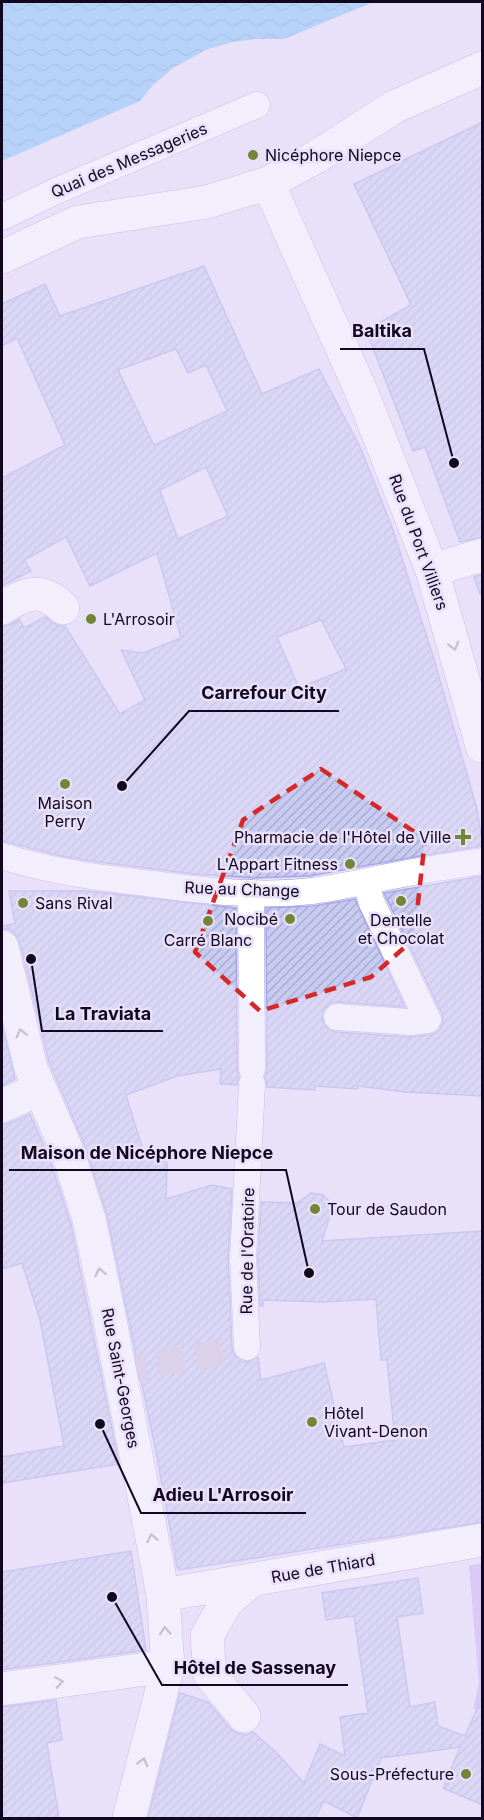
<svg xmlns="http://www.w3.org/2000/svg" width="484" height="1820" viewBox="0 0 484 1820" font-family="Inter,sans-serif">
	<style>
		.grass { fill: #c9adf7 }
		.water { fill: url(#water-waves) }
		.building { fill: url(#building-hatch); stroke: #a5a9ea; stroke-width: 1.5; fill-rule: evenodd }
		.lines { fill: none; stroke-linecap: round; stroke-linejoin: round }
		.pedestrian-tunnel { stroke: #c9bfd9; stroke-width: 26; stroke-dasharray: 26 13; stroke-linecap: butt }
		.pedestrian-casing { stroke: #ac94d3; stroke-width: 27 }
		.minor-casing { stroke: #ac94d3; stroke-width: 34 }
		.secondary-casing { stroke: #ac94d3; stroke-width: 34 }
		.pedestrian { stroke: #fff; stroke-width: 26 }
		.minor { stroke: #fff; stroke-width: 33 }
		.secondary { stroke: #fff; stroke-width: 33 }
		.oneway { stroke: #a09ca5 }
		.marked { fill: none; stroke: #d62828; stroke-width: 4.5; stroke-dasharray: 12 8; stroke-linejoin: round }
		.poi-dot { fill: #738636; stroke: #e9e0fa; stroke-width: 2 }
		.labels { text-anchor: middle; stroke-width: 5; stroke-linejoin: round; paint-order: stroke }
		.poi-label { font-size: 16px; fill: #11071e; stroke: #e9e0fa; text-anchor: start }
		.street-label { font-size: 16px; fill: #11071e; stroke: #e9e0fa }
		.leader { fill: none; stroke: #11071e; stroke-width: 2 }
		.callout-dot { fill: #11071e; stroke: #e9e0fa; stroke-width: 2 }
		.callout-label { font-size: 18px; text-anchor: middle; font-weight: bold; fill: #11071e; stroke: #e9e0fa; stroke-width: 5; stroke-linejoin: round; paint-order: stroke }
	</style>
	<defs>
		<pattern id="water-waves" width="16" height="10" patternUnits="userSpaceOnUse" patternTransform="scale(1.5)"><rect width="16" height="10" fill="#79c2f7"/><path d="M0 5q4-4 8 0t8 0" fill="none" stroke="#68a5d3"/></pattern>
		<pattern id="building-hatch" width="6" height="6" patternUnits="userSpaceOnUse" patternTransform="scale(1.5)"><rect width="6" height="6" fill="#c8cbf1"/><path d="M-1 1l2-2M0 6l6-6M5 7l2-2" fill="none" stroke="#abadce"/></pattern>
	</defs>
	<rect width="100%" height="100%" fill="#e9e0fa"/>
	<polygon class="grass" points="482,1563 482,1708 473,1709 479,1684 469,1566"/>
	<polygon class="water" points="2,2 373,2 284,39 256,39 233,42 208,49 173,68 153,85 140,101 2,161"/>
	<g class="building">
		<polygon points="483,122 483,537 460,542 425,447 413,451 366,330 411,305 354,184"/>
		<path d="M204,266L262,394L319,369L361,449L393,530L433,656L477,809L483,846L419,856L310,876L253,878L194,874L98,862L61,856L2,841V627L11,624L19,619L24,628L45,617L59,626H65L120,714L145,700L121,650L143,653L181,638L157,553L90,586L66,537L24,560L31,571L2,586V478L65,445L17,338L2,346V304L45,284L60,316ZM176,349L188,373L206,365L227,411L154,445L118,370ZM206,467L228,516L178,539L160,490ZM321,620L346,669L299,688L277,637Z"/>
		<polygon points="483,574 483,594 480,594 474,577"/>
		<polygon points="483,876 483,1096 405,1092 358,1086 357,1089 315,1086 315,1090 267,1087 265,1077 267,1069 266,908 313,906 355,899 405,1007 338,1002 331,1003 324,1009 322,1017 324,1024 329,1030 336,1032 409,1037 430,1035 436,1033 441,1028 443,1021 442,1014 384,893"/>
		<polygon points="9,891 87,891 236,908 237,1069 239,1077 237,1085 220,1084 221,1069 177,1076 126,1095 142,1147 167,1163 166,1199 212,1185 232,1189 228,1259 232,1348 234,1355 240,1360 247,1362 258,1357 261,1380 324,1363 344,1447 395,1440 387,1360 381,1360 376,1299 322,1302 263,1300 263,1306 260,1306 258,1258 261,1202 297,1203 311,1193 323,1195 329,1201 331,1212 322,1241 483,1231 483,1522 179,1570 177,1567 157,1457 107,1215 85,1146 49,1062 20,943 15,934 8,929 2,929 2,926 15,924"/>
		<polygon points="2,1025 15,1079 2,1086"/>
		<polygon points="30,1114 50,1160 71,1224 119,1464 2,1483 2,1457 64,1446 40,1320 22,1263 2,1269 2,1125 10,1123"/>
		<polygon points="131,1551 146,1650 2,1670 2,1572"/>
		<polygon points="418,1578 423,1613 397,1617 410,1707 435,1702 438,1726 465,1736 483,1695 483,1805 443,1788 460,1747 381,1758 357,1818 324,1801 315,1818 148,1818 180,1693 208,1702 230,1728 237,1733 247,1735 253,1732 277,1753 304,1783 320,1744 345,1756 340,1717 368,1713 354,1616 326,1620 322,1593"/>
		<polygon points="56,1700 62,1740 47,1743 59,1818 2,1818 2,1707"/>
	</g>
	<g class="lines">
		<polyline class="pedestrian-tunnel" points="120,1371 247,1347"/>
		<g class="pedestrian-casing">
			<g id="pedestrian">
				<polyline points="2,217 54,192 257,105"/>
				<path d="M2,856C51,872 102,878 153,884C205,891 260,897 312,891C343,887 372,880 402,874C428,869 456,865 482,861"/>
				<polyline points="251,893 252,1069"/>
				<polyline points="337,1017 410,1022 428,1020 371,901 366,882"/>
				<polyline points="247,1347 243,1258 252,1084"/>
			</g>
		</g>
		<g class="minor-casing">
			<g id="minor">
				<polyline points="432,570 482,555"/>
				<path d="M2,608C25,593 41,586 63,608"/>
				<polyline points="2,947 31,1068 68,1153 89,1219 107,1305 163,1595 168,1666 129,1818"/>
				<polyline points="2,1106 39,1089"/>
				<polyline points="163,1595 482,1540"/>
				<polyline points="2,1689 168,1666"/>
				<polyline points="244,1716 210,1675 207,1636 227,1601 251,1581"/>
			</g>
		</g>
		<g class="secondary-casing">
			<g id="secondary">
				<polyline points="268,183 362,393 432,570 482,746"/>
				<polyline points="2,257 78,222 207,202 268,183 316,157 394,107 482,68"/>
			</g>
		</g>
		<use href="#pedestrian" class="pedestrian"/>
		<use href="#minor" class="minor"/>
		<use href="#secondary" class="secondary"/>
	</g>
	<defs><path id="oneway-chevron" d="M-2-3.5L2.5 0L-2 3.5" fill="none" stroke-width="1.6" stroke-linecap="round" stroke-linejoin="round" transform="scale(1.5)"/></defs>
	<g class="oneway">
		<use href="#oneway-chevron" transform="translate(454 646) rotate(74)"/>
		<use href="#oneway-chevron" transform="translate(21 1033) rotate(-104)"/>
		<use href="#oneway-chevron" transform="translate(100 1272) rotate(-102)"/>
		<use href="#oneway-chevron" transform="translate(152 1538) rotate(-101)"/>
		<use href="#oneway-chevron" transform="translate(165 1631) rotate(-94)"/>
		<use href="#oneway-chevron" transform="translate(59 1682) rotate(-8)"/>
		<use href="#oneway-chevron" transform="translate(143 1762) rotate(-75)"/>
	</g>
	<path d="M0 0H484V1820H0ZM321,769L425,839L414,939L371,977L260,1011L195,952L243,820Z" fill="#e9e0fa" fill-opacity=".55" fill-rule="evenodd"/>
	<path class="marked" d="M321,769L425,839L414,939L371,977L260,1011L195,952L243,820Z"/>
	<g class="poi-dot">
		<circle cx="253" cy="155" r="6"/>
		<circle cx="91" cy="619" r="6"/>
		<circle cx="65" cy="784" r="6"/>
		<path d="M460 828h6v6h6v6h-6v6h-6v-6h-6v-6h6z"/>
		<circle cx="350" cy="864" r="6"/>
		<circle cx="401" cy="901" r="6"/>
		<circle cx="23" cy="903" r="6"/>
		<circle cx="290" cy="919" r="6"/>
		<circle cx="208" cy="921" r="6"/>
		<circle cx="315" cy="1209" r="6"/>
		<circle cx="312" cy="1422" r="6"/>
		<circle cx="466" cy="1774" r="6"/>
	</g>
	<g class="labels">
		<g class="poi-label">
			<text x="265" y="161">Nicéphore Niepce</text>
			<text x="103" y="625">L'Arrosoir</text>
			<text x="65" y="809" text-anchor="middle">Maison<tspan x="65" dy="18">Perry</tspan></text>
			<text x="451" y="843" text-anchor="end">Pharmacie de l'Hôtel de Ville</text>
			<text x="338" y="870" text-anchor="end">L'Appart Fitness</text>
			<text x="35" y="909">Sans Rival</text>
			<text x="278" y="925" text-anchor="end">Nocibé</text>
			<text x="401" y="926" text-anchor="middle">Dentelle<tspan x="401" dy="18">et Chocolat</tspan></text>
			<text x="208" y="946" text-anchor="middle">Carré Blanc</text>
			<text x="327" y="1215">Tour de Saudon</text>
			<text x="324" y="1419">Hôtel<tspan x="324" dy="18">Vivant-Denon</tspan></text>
			<text x="454" y="1780" text-anchor="end">Sous-Préfecture</text>
		</g>
		<g class="street-label">
			<text transform="translate(129 160) rotate(-23)" y="6">Quai des Messageries</text>
			<text transform="translate(419 542) rotate(70)" y="6">Rue du Port Villiers</text>
			<text transform="translate(242 889) rotate(2)" y="6">Rue au Change</text>
			<text transform="translate(247 1251) rotate(-89)" y="6">Rue de l'Oratoire</text>
			<text transform="translate(121 1378) rotate(79)" y="6">Rue Saint-Georges</text>
			<text transform="translate(323 1568) rotate(-10)" y="6">Rue de Thiard</text>
		</g>
	</g>
	<path class="leader" d="M454 463L424 349H340M122 786L189 711H339M31 959L42 1031H163M309 1273L286 1170H9M100 1424L141 1513H306M112 1597L162 1685H348"/>
	<g class="callout-dot">
		<circle cx="454" cy="463" r="6"/>
		<circle cx="122" cy="786" r="6"/>
		<circle cx="31" cy="959" r="6"/>
		<circle cx="309" cy="1273" r="6"/>
		<circle cx="100" cy="1424" r="6"/>
		<circle cx="112" cy="1597" r="6"/>
	</g>
	<g class="callout-label">
		<text x="382" y="337">Baltika</text>
		<text x="264" y="699">Carrefour City</text>
		<text x="103" y="1020">La Traviata</text>
		<text x="147" y="1159">Maison de Nicéphore Niepce</text>
		<text x="223" y="1501">Adieu L'Arrosoir</text>
		<text x="255" y="1674">Hôtel de Sassenay</text>
	</g>
	<rect width="484" height="1820" fill="none" stroke="#11071e" stroke-width="6"/>
</svg>
